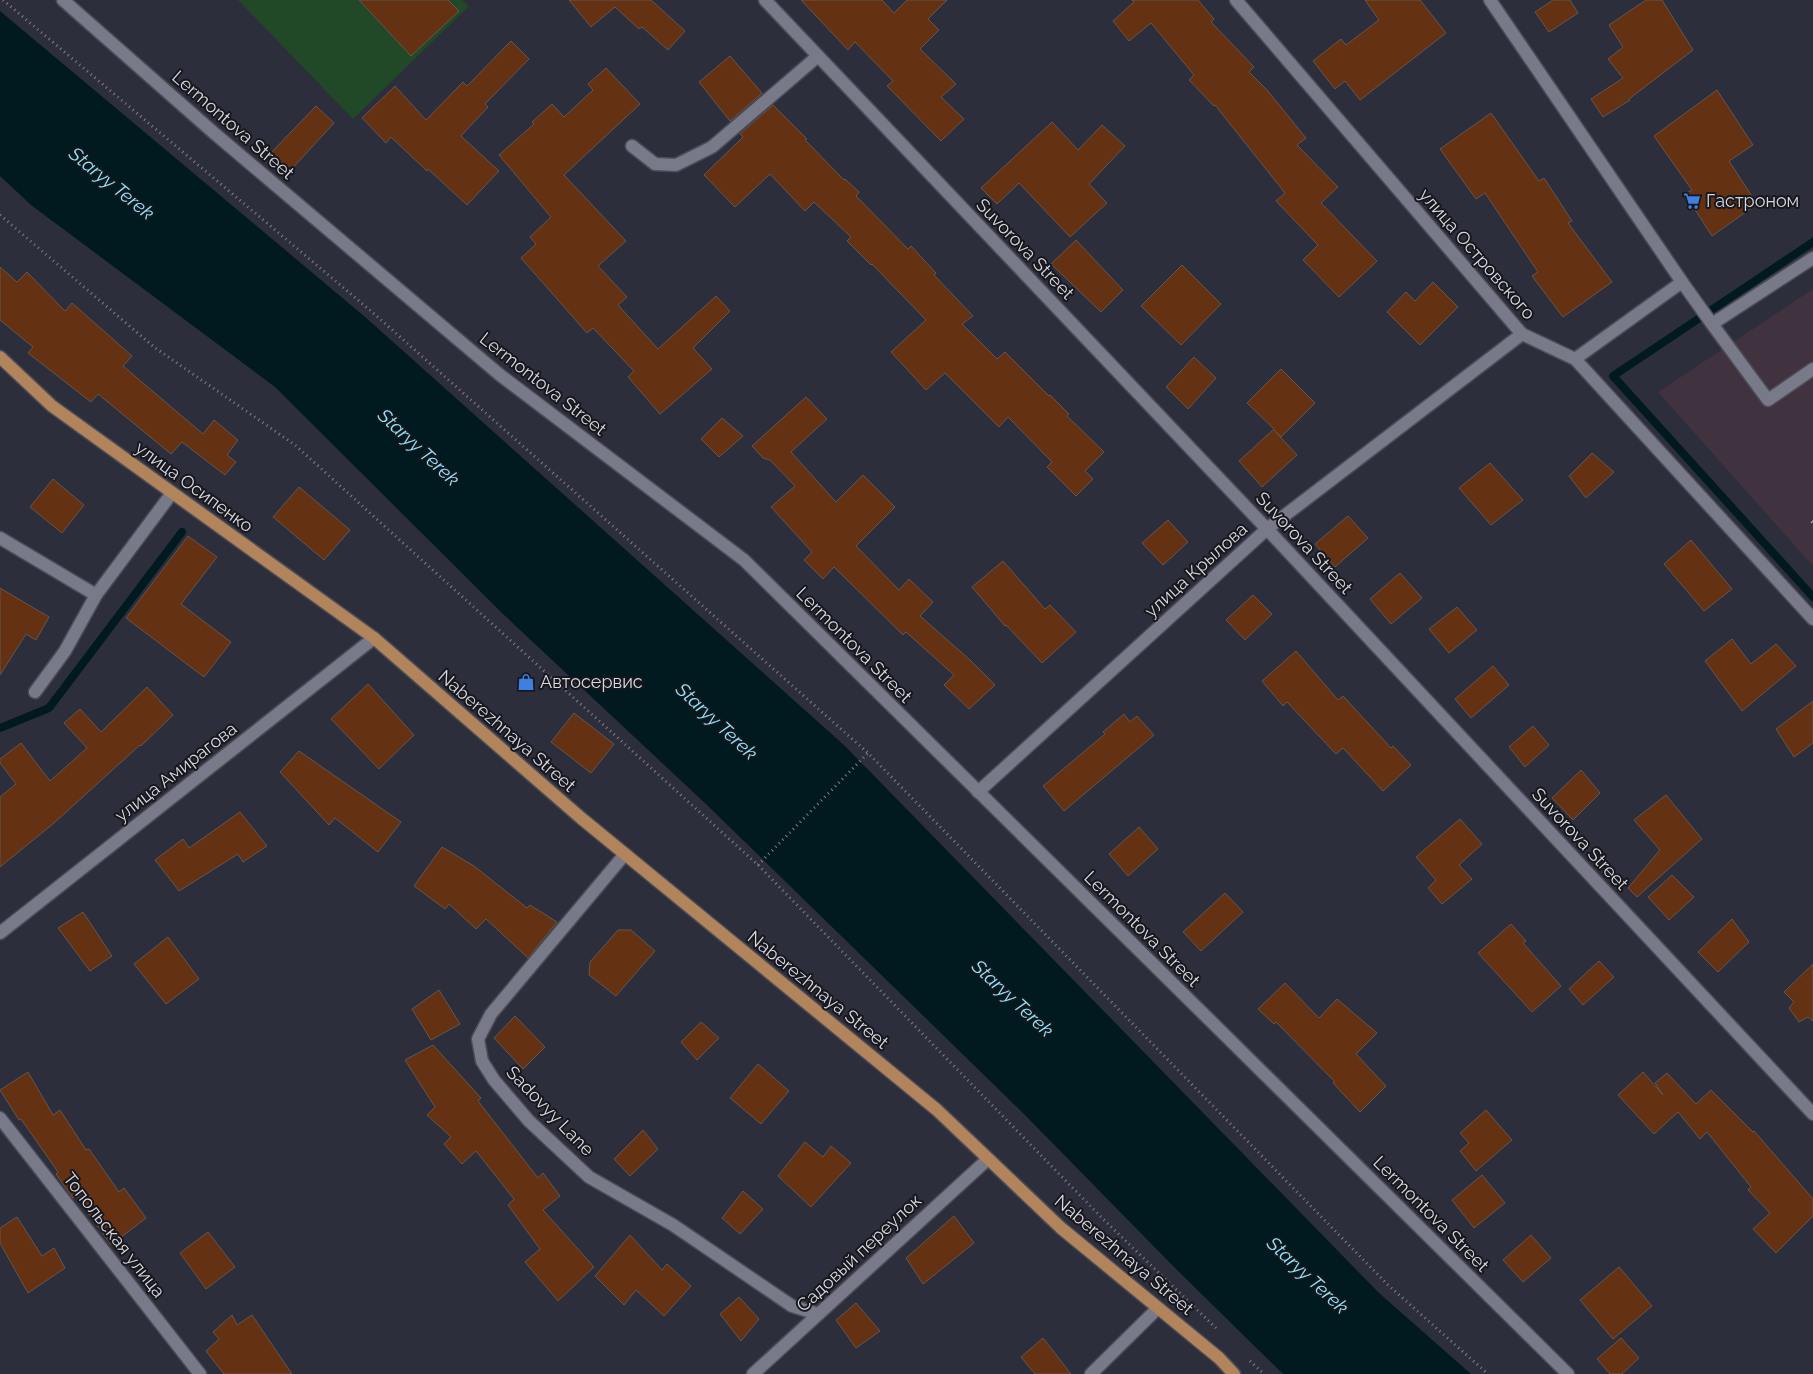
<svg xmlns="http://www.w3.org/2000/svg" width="1813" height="1374" viewBox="0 0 1813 1374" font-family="Raleway,sans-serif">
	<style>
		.industrial { fill: #40323f }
		.green { fill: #214827 }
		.water { fill: #011a1f }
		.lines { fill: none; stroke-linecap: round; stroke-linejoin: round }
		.stream { stroke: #011a1f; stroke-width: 8 }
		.building { fill: #643113; stroke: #65564f }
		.minor-casing { stroke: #4c4c57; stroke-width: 15 }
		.major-casing { stroke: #4c4c57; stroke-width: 15 }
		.path { stroke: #7f808b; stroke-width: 3; stroke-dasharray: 1 4; stroke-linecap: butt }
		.minor { stroke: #797a89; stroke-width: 12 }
		.major { stroke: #b1845c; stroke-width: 12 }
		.rail { stroke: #a5a6b0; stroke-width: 4; stroke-dasharray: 2.5 5; stroke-linecap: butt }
		.labels { text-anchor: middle; stroke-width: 4; stroke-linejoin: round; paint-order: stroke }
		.street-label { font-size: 18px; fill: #d6d7e0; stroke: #17171d }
		.poi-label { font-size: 18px; fill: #d6d7e0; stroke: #17171d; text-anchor: start }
		.water-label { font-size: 19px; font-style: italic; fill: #8de7fd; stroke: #17171d }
	</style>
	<rect width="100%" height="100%" fill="#2d2e3b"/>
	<polygon class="industrial" points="1813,289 1813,566 1658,392"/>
	<polygon class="green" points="238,0 462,0 469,6 353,119"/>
	<polygon class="water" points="0,11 364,316 845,746 1379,1293 1471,1374 1283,1374 1175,1268 1023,1113 708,806 503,614 275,387 31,205 0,176"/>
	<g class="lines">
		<g class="stream">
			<polyline points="1813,242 1613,376 1813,597"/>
			<polyline points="0,728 49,708 182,532"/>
		</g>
	</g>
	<g class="building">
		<polygon points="359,0 448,0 459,11 411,56"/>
		<polygon points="569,0 651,0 685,31 668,50 642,27 639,29 615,7 591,27"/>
		<polygon points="801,0 882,0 894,13 907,0 947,0 928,19 939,30 920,49 956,84 941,97 964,119 941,141 887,86 893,81 855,42 848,50"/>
		<polygon points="1132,0 1198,0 1214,19 1211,22 1254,67 1249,72 1267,90 1306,138 1297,145 1338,187 1321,203 1377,261 1339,297 1303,260 1318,245 1276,201 1285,193 1215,105 1214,106 1189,80 1194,75 1151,23 1129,41 1113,21 1134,2"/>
		<polygon points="1365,0 1420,0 1446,33 1360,100 1345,81 1335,89 1313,61 1341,39 1346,45 1379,20"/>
		<polygon points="1553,0 1570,0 1578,13 1549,32 1535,12"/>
		<polygon points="1646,0 1662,0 1693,50 1629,99 1630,100 1603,117 1591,99 1623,78 1608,59 1623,47 1609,25"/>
		<polygon points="511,41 529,59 485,104 488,107 461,136 499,171 467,205 428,169 427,171 391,137 386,143 362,118 395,86 426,120 463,82 467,86"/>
		<polygon points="730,56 762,93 730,121 699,82"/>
		<polygon points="606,68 640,104 564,175 626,241 598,266 627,297 618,305 658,349 716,296 730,311 693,348 712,369 660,414 628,377 634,371 593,328 587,333 521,258 536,244 530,237 551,217 499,155 534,124 532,122 552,104 564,117 593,90 588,84"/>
		<polygon points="1717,90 1753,145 1729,161 1757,204 1712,236 1685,194 1692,190 1654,136"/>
		<polygon points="773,105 807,139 805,140 844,180 845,179 859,192 856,196 908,249 911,246 936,273 934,275 973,316 962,324 997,359 1005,352 1049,396 1050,395 1069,414 1067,416 1104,452 1085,471 1093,479 1076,496 1047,467 1052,462 1008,417 999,427 945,373 926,390 891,352 926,320 872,264 871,265 847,241 851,237 814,202 805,211 770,174 735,207 704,175 743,137 740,134"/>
		<polygon points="316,106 334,123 287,174 268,156"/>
		<polygon points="1491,113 1539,181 1544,178 1572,221 1568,223 1612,282 1563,317 1532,276 1538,272 1485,193 1476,199 1440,149"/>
		<polygon points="1052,122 1078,150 1102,125 1125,146 1089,184 1107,203 1070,237 1019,183 997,204 981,188"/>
		<polygon points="1076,240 1123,290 1101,312 1051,264"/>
		<polygon points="1182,265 1221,304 1181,345 1141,306"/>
		<polygon points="0,267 17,282 27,272 65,311 72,303 132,356 123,366 203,434 214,420 238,440 227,455 236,462 225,475 182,442 171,454 98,394 91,402 28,353 33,347 0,320"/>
		<polygon points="1433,282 1458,307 1420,345 1387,312 1406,292 1415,301"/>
		<polygon points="1194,357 1216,378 1188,409 1166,387"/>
		<polygon points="1281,369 1315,403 1281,437 1274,430 1297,455 1262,487 1239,461 1274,429 1247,403"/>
		<polygon points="806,397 827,419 791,452 836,502 863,475 895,507 856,546 899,590 909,579 933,602 920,616 970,660 995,685 969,709 944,685 954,675 906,632 903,635 834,567 823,579 804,560 812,552 771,507 795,486 770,460 763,458 752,446"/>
		<polygon points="722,418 743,436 719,457 701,439"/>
		<polygon points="1592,453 1614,472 1586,498 1569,476"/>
		<polygon points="1490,463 1523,500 1491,525 1459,488"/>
		<polygon points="53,479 84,505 62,533 30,507"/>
		<polygon points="299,487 350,530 324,560 273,517"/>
		<polygon points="1348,516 1368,538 1335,567 1315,544"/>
		<polygon points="1168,520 1188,542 1163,565 1142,543"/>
		<polygon points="188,536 217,557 181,604 231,642 204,677 126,618"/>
		<polygon points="1691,540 1732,589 1704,611 1664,564"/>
		<polygon points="1003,561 1045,609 1050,605 1076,632 1042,663 1006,625 1005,626 972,587"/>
		<polygon points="1400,573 1422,598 1391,624 1370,599"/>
		<polygon points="0,588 49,617 36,640 26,634 0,675"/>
		<polygon points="1253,595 1272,614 1245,640 1226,620"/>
		<polygon points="1457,607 1477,630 1449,653 1429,629"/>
		<polygon points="1732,639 1751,664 1776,644 1796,666 1742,711 1705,661"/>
		<polygon points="1296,651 1338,700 1343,696 1391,748 1393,746 1411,765 1383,791 1343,748 1336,754 1287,702 1283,706 1262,681"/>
		<polygon points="1493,666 1509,685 1471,718 1455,699"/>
		<polygon points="368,684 414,735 379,769 331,719"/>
		<polygon points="147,687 173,715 141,746 140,745 54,823 0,867 0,797 16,784 0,763 0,759 21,743 50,781 87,748 64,723 80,709 101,732"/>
		<polygon points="1813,701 1813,743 1794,757 1776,729"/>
		<polygon points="574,713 614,744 591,773 551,742"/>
		<polygon points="1124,714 1130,722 1137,716 1154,735 1064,811 1043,786 1105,734 1103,732"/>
		<polygon points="1533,726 1549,745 1525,767 1509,747"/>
		<polygon points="299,751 401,822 378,852 335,818 329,825 280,772"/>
		<polygon points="1581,770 1600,793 1573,820 1552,798"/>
		<polygon points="1666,795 1702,839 1637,897 1628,888 1660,850 1634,820"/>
		<polygon points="240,812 267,846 243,862 238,854 179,891 155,860 183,839 189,848"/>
		<polygon points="1460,819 1482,844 1459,865 1472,879 1442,904 1428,888 1436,880 1416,857"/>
		<polygon points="1139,827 1158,849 1128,876 1109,854"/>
		<polygon points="442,847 474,866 527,908 530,905 557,922 528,958 486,919 476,929 449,904 445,909 414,886"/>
		<polygon points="1672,875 1694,897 1669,920 1648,897"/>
		<polygon points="1225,893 1243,912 1201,951 1183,932"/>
		<polygon points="83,912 112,956 90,971 58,928"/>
		<polygon points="1732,919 1749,942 1718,972 1698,952"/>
		<polygon points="1511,924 1526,941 1523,943 1561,986 1532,1012 1478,953"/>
		<polygon points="618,930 631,930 655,951 616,996 589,975 590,962"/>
		<polygon points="168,937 199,979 166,1004 134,964"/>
		<polygon points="1599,961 1614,977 1583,1005 1569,989"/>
		<polygon points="1813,964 1813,1021 1808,1017 1799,1022 1789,1008 1794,1002 1784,992"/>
		<polygon points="1285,983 1319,1018 1337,999 1377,1033 1356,1054 1386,1086 1360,1112 1333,1083 1335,1082 1276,1022 1274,1024 1258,1009"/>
		<polygon points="439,990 460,1024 431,1040 412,1009"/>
		<polygon points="515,1016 545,1047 523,1069 494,1038"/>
		<polygon points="701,1022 719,1038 697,1060 681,1042"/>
		<polygon points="433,1045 481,1098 478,1101 538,1178 543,1173 560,1196 543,1210 594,1267 558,1301 525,1262 540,1249 508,1205 514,1199 476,1151 462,1164 444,1144 451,1137 427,1115 435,1107 405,1060"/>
		<polygon points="758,1064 789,1091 761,1124 730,1098"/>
		<polygon points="28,1072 53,1115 60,1110 86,1150 89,1149 119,1192 124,1188 146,1218 111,1245 76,1195 73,1198 72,1197 56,1174 58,1172 21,1119 19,1120 0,1090"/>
		<polygon points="1643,1072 1663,1095 1655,1083 1667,1073 1696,1104 1711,1090 1753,1132 1754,1131 1813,1199 1813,1216 1776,1253 1753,1229 1770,1213 1748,1190 1751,1187 1707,1132 1700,1139 1678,1112 1654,1134 1618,1095"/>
		<polygon points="1486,1110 1512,1140 1476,1171 1460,1151 1469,1143 1460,1133"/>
		<polygon points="643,1130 658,1149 630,1176 614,1159"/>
		<polygon points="805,1142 823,1157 831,1146 851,1163 811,1207 778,1176"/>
		<polygon points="1482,1175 1505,1203 1474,1228 1452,1200"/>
		<polygon points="743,1191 763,1209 740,1234 722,1218"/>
		<polygon points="954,1216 974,1243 923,1284 906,1258"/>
		<polygon points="17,1217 42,1256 54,1248 65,1268 28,1293 0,1243 0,1228"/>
		<polygon points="208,1232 235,1267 206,1289 180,1253"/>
		<polygon points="630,1235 662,1270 667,1264 691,1286 664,1316 636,1290 624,1305 595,1276"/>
		<polygon points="1531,1235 1551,1258 1523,1282 1503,1260"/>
		<polygon points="1619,1267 1652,1306 1613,1339 1580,1300"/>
		<polygon points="739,1297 759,1319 741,1341 720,1314"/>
		<polygon points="856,1303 880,1331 856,1348 836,1320"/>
		<polygon points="232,1315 237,1325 252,1315 292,1374 224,1374 206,1351 219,1339 213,1332"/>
		<polygon points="1043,1338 1071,1374 1035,1374 1021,1357"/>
		<polygon points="1621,1338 1639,1358 1622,1374 1610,1374 1597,1359"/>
	</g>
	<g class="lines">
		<g class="minor-casing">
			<g id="minor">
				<polyline points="63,0 214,133 500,375 744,560 1568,1374"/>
				<polyline points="765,0 1267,529 1813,1114"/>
				<polyline points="1236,0 1522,334 1575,359 1813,619"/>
				<polyline points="1490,0 1682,282"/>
				<polyline points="632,146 655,164 676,165 712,147 818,56"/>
				<polyline points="1712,324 1768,400 1813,369"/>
				<polyline points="1575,359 1682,282 1712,324 1813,258"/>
				<polyline points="0,538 96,595 172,493"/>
				<polyline points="35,692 65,651 96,595"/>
				<polyline points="978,792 1267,529 1522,334"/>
				<polyline points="625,854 491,1014 478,1039 482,1061 494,1080 529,1121 589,1177 673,1225 792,1306 818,1314"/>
				<polyline points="0,933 374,638"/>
				<polyline points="0,1118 200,1374"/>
				<polyline points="753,1374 988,1159"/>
				<polyline points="1091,1374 1158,1308"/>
			</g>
		</g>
		<g class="major-casing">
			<polyline id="major" points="0,357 52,406 374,638 581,818 937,1110 1061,1228 1219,1358 1234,1374"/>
		</g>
		<g class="path">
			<polyline points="3,0 371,311 868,753 1388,1285 1488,1374"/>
			<polyline points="0,215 154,347 295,445 758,865 1102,1218 1216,1328"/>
			<polyline points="758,865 868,753"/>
			<polyline points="1250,1361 1264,1374"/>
		</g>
		<use href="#minor" class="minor"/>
		<use href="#major" class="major"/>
		<polyline class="rail" points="1812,521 1813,522"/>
	</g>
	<defs>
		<g id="supermarket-bare" transform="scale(1.35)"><path d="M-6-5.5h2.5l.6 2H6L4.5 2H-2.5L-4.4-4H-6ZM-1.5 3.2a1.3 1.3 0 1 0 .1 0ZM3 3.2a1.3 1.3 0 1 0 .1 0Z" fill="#3f7fe0" stroke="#17171d" stroke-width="2.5" paint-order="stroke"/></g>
		<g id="shop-bare" transform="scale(1.35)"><path d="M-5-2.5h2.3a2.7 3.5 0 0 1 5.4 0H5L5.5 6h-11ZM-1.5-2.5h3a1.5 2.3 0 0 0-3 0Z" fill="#3f7fe0" stroke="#17171d" stroke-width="2.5" paint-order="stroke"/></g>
	</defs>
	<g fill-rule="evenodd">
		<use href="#supermarket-bare" x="1692" y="201"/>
		<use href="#shop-bare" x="526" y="682"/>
	</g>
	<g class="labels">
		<g class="street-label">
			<text transform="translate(233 125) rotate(41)" y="6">Lermontova Street</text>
			<text transform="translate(1025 249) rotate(46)" y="6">Suvorova Street</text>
			<text transform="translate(1477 254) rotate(49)" y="6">улица Островского</text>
			<text transform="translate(543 384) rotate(38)" y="6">Lermontova Street</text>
			<text transform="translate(194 487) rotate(36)" y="6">улица Осипенко</text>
			<text transform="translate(1304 543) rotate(47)" y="6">Suvorova Street</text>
			<text transform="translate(1196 570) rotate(-42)" y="6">улица Крылова</text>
			<text transform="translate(854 645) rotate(45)" y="6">Lermontova Street</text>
			<text transform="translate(507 731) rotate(41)" y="6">Naberezhnaya Street</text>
			<text transform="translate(176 772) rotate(-38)" y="6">улица Амирагова</text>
			<text transform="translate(1580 839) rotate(47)" y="6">Suvorova Street</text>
			<text transform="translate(1142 929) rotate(45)" y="6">Lermontova Street</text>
			<text transform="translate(818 990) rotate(39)" y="6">Naberezhnaya Street</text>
			<text transform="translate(550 1111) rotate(46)" y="6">Sadovyy Lane</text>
			<text transform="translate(1431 1214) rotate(45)" y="6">Lermontova Street</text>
			<text transform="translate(114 1235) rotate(52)" y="6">Топольская улица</text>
			<text transform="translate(859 1253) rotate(-43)" y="6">Садовый переулок</text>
			<text transform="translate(1124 1255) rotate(40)" y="6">Naberezhnaya Street</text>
		</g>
		<g class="poi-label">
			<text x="1706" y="207">Гастроном</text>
			<text x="540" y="688">Автосервис</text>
		</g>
		<g class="water-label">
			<text transform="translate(112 183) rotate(39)" y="7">Staryy Terek</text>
			<text transform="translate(419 447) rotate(43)" y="7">Staryy Terek</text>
			<text transform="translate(717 721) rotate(43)" y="7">Staryy Terek</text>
			<text transform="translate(1013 998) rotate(43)" y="7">Staryy Terek</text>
			<text transform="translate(1308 1275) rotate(43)" y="7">Staryy Terek</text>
		</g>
	</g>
</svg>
